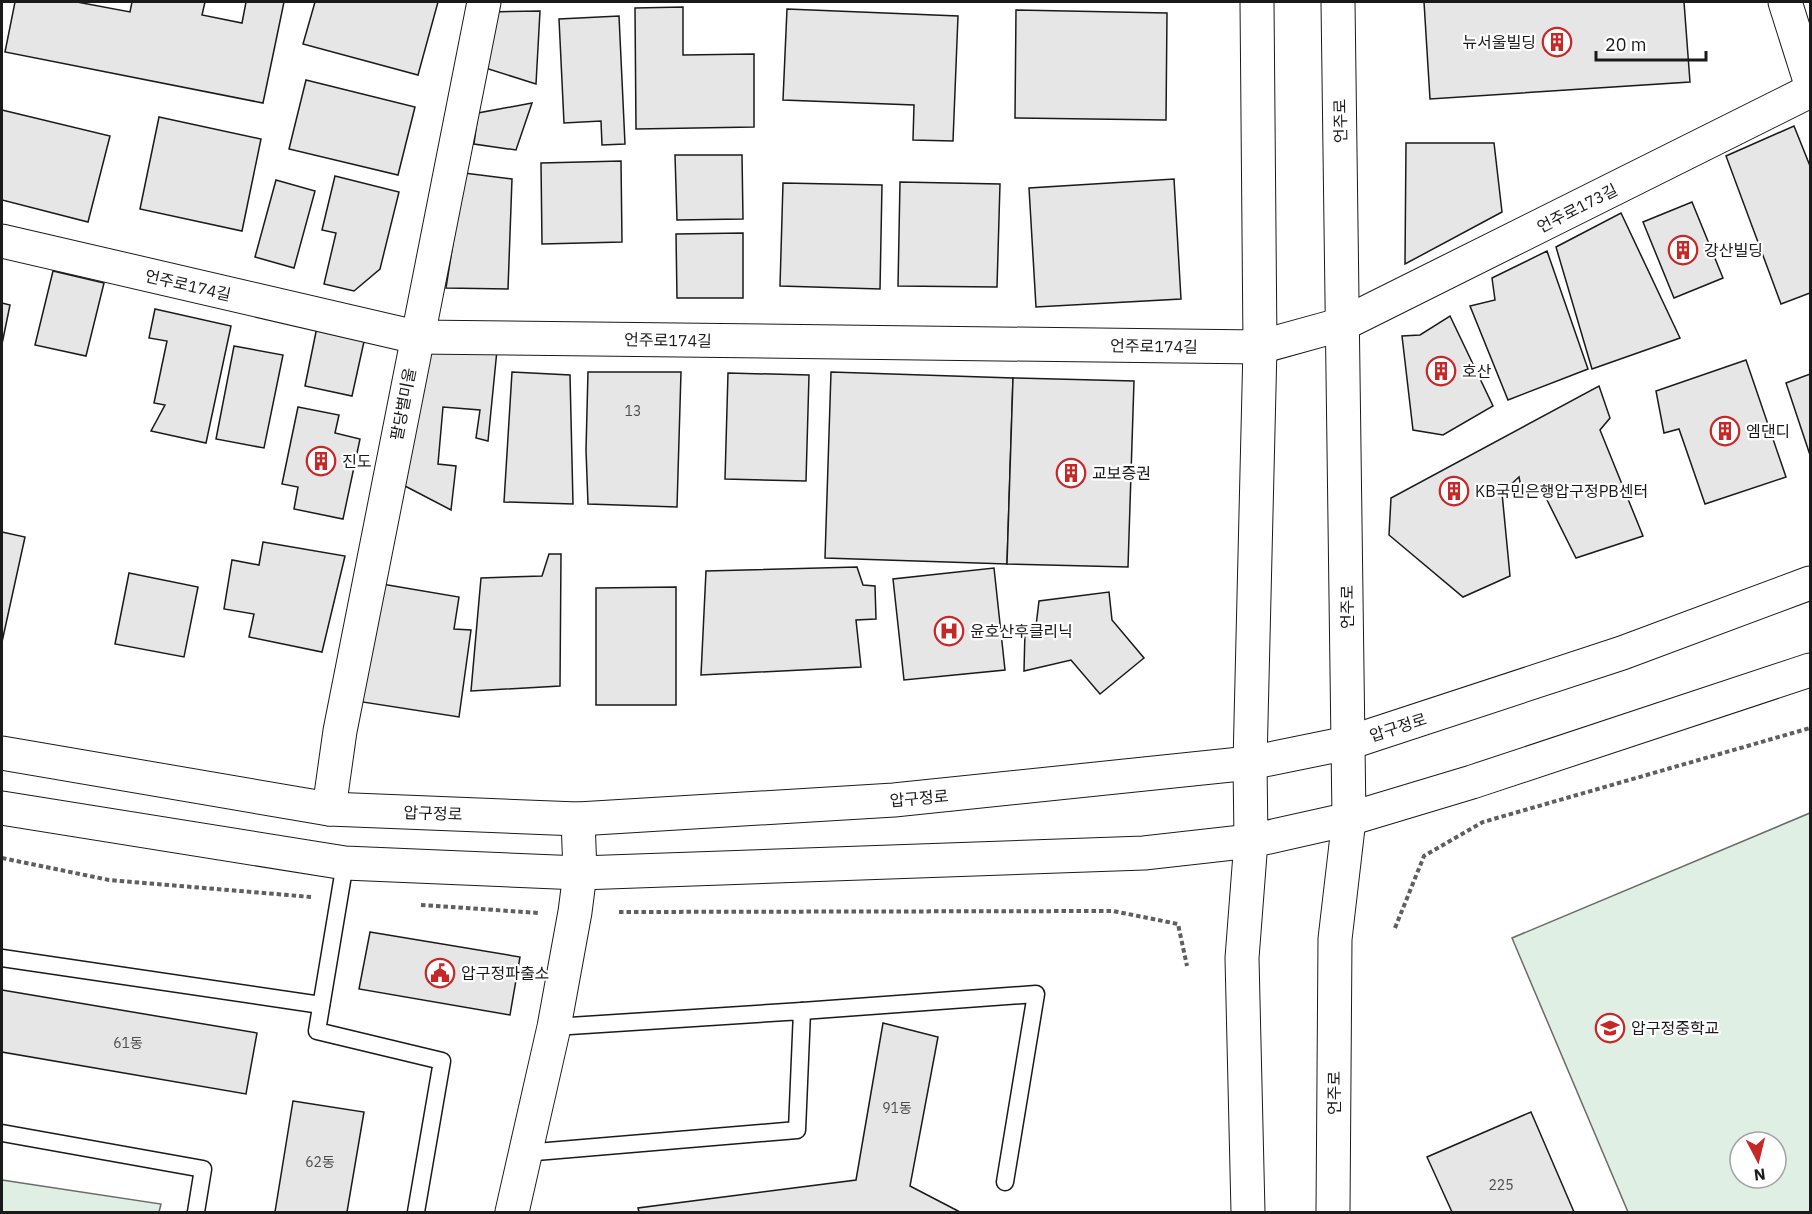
<svg xmlns="http://www.w3.org/2000/svg" width="1812" height="1214" viewBox="0 0 1812 1214" font-family="'IBM Plex Sans','Noto Sans KR',sans-serif">
	<style>
		.green { fill: #e0efe3; stroke: #6a6a6a; stroke-width: 1.5; fill-rule: evenodd }
		.building { fill: #e6e6e6; stroke: #1a1a1a; stroke-width: 1.5 }
		.lines { fill: none; stroke-linecap: round; stroke-linejoin: round }
		.service-casing { stroke: #1a1a1a; stroke-width: 19 }
		.minor-casing { stroke: #1a1a1a; stroke-width: 35 }
		.secondary-casing { stroke: #1a1a1a; stroke-width: 35 }
		.primary-casing { stroke: #1a1a1a; stroke-width: 35 }
		.path { stroke: #5f5f5f; stroke-width: 4; stroke-dasharray: 4.5 3; stroke-linecap: butt }
		.service { stroke: #fff; stroke-width: 16 }
		.minor { stroke: #fff; stroke-width: 33 }
		.secondary { stroke: #fff; stroke-width: 33 }
		.primary { stroke: #fff; stroke-width: 33 }
		.labels { text-anchor: middle; stroke-width: 4.5; stroke-linejoin: round; paint-order: stroke }
		.number-label { font-size: 14px; fill: #4d4d4d }
		.poi-label { font-size: 16px; fill: #1a1a1a; stroke: #fff; text-anchor: start }
		.street-label { font-size: 16px; fill: #1a1a1a; stroke: #fff }
	</style>
	<rect width="100%" height="100%" fill="#fff"/>
	<g class="green">
		<path d="M1810,813V1212H1628L1512,938ZM1740,1142H1776V1178H1740Z"/>
		<polygon points="2,1180 161,1204 159,1212 2,1212"/>
	</g>
	<g class="building">
		<polygon points="15,2 77,2 130,12 132,2 205,2 202,15 242,23 246,2 284,2 263,103 5,52"/>
		<polygon points="315,2 438,2 418,75 303,44"/>
		<polygon points="1424,2 1684,2 1690,82 1430,99"/>
		<polygon points="683,7 683,55 754,54 754,127 636,129 635,8"/>
		<polygon points="787,9 958,16 953,141 913,140 914,105 783,100"/>
		<polygon points="1016,10 1167,13 1166,120 1015,118"/>
		<polygon points="540,11 536,84 479,66 488,12"/>
		<polygon points="619,16 625,144 602,145 601,121 564,123 559,19"/>
		<polygon points="306,80 415,107 398,175 289,149"/>
		<polygon points="532,103 516,150 474,144 478,113"/>
		<polygon points="2,110 110,136 88,222 2,200"/>
		<polygon points="159,117 261,139 242,231 140,209"/>
		<polygon points="1794,126 1810,166 1810,293 1781,304 1726,156"/>
		<polygon points="1406,143 1494,143 1502,212 1405,264"/>
		<polygon points="675,155 742,155 743,219 677,220"/>
		<polygon points="621,161 622,242 542,244 541,163"/>
		<polygon points="464,173 512,179 508,289 446,288"/>
		<polygon points="335,176 399,192 380,269 354,291 324,284 336,233 322,230"/>
		<polygon points="1174,179 1181,299 1036,307 1029,188"/>
		<polygon points="276,180 315,191 294,268 255,257"/>
		<polygon points="900,182 1000,184 997,287 898,286"/>
		<polygon points="783,183 882,185 880,289 780,286"/>
		<polygon points="1692,202 1723,278 1674,298 1643,222"/>
		<polygon points="1621,213 1680,338 1592,369 1556,247"/>
		<polygon points="743,233 743,298 677,298 676,234"/>
		<polygon points="1547,251 1588,369 1508,400 1470,306 1495,300 1492,278"/>
		<polygon points="53,271 104,283 86,356 35,345"/>
		<polygon points="2,303 10,305 2,344"/>
		<polygon points="155,309 231,326 206,443 151,431 165,405 154,403 167,341 149,338"/>
		<polygon points="1450,316 1493,406 1443,435 1413,430 1402,336 1420,335"/>
		<polygon points="317,327 365,337 352,396 305,386"/>
		<polygon points="234,346 283,355 264,448 216,439"/>
		<polygon points="497,350 488,441 476,438 480,410 443,407 438,464 456,466 451,510 405,486 428,351"/>
		<polygon points="1746,360 1786,477 1705,504 1679,429 1664,433 1656,391"/>
		<polygon points="512,372 570,375 573,504 504,502"/>
		<polygon points="588,372 681,372 677,507 588,504 586,450"/>
		<polygon points="831,372 1013,378 1007,564 825,558"/>
		<polygon points="728,373 809,375 806,481 725,479"/>
		<polygon points="1810,374 1810,455 1786,383"/>
		<polygon points="1013,378 1134,381 1128,567 1007,564"/>
		<polygon points="1599,386 1610,418 1600,430 1643,536 1576,558 1541,488 1523,497 1519,477 1502,493 1510,576 1463,597 1389,535 1391,498"/>
		<polygon points="298,407 339,415 335,433 360,439 343,519 294,509 298,487 282,484"/>
		<polygon points="2,532 25,537 2,642"/>
		<polygon points="263,542 345,556 322,652 249,637 254,614 224,609 232,560 259,565"/>
		<polygon points="549,554 561,554 560,686 471,691 481,578 542,576"/>
		<polygon points="857,567 863,585 875,586 876,619 856,620 861,667 701,675 706,571"/>
		<polygon points="994,568 1005,670 904,680 893,579"/>
		<polygon points="129,573 198,587 184,657 115,644"/>
		<polygon points="376,583 459,597 454,629 471,630 459,717 356,701"/>
		<polygon points="676,587 676,705 596,705 596,588"/>
		<polygon points="1109,592 1112,620 1144,658 1100,694 1071,660 1024,671 1025,630 1036,626 1039,601"/>
		<polygon points="370,932 520,957 510,1015 359,989"/>
		<polygon points="2,990 257,1033 246,1094 2,1052"/>
		<polygon points="883,1023 938,1037 910,1186 960,1212 639,1212 638,1208 856,1180"/>
		<polygon points="293,1101 364,1112 347,1212 275,1212"/>
		<polygon points="1531,1112 1574,1212 1452,1212 1427,1157"/>
	</g>
	<g class="lines">
		<g class="service-casing">
			<g id="service">
				<polyline points="345,863 317,1031 442,1061 416,1212"/>
				<polyline points="2,958 321,1005"/>
				<polyline points="802,1011 1036,994 1005,1182"/>
				<polyline points="2,1133 203,1169 196,1212"/>
				<polyline points="524,1153 797,1130 802,1011 554,1027"/>
			</g>
		</g>
		<g class="minor-casing">
			<g id="minor">
				<polyline points="1785,2 1810,81"/>
				<polyline points="2,241 416,337 1260,347 1343,324 1810,91"/>
				<polyline points="329,809 340,731 484,2"/>
				<polyline points="512,1212 554,1027 575,912 580,873 578,819"/>
			</g>
		</g>
		<g class="secondary-casing">
			<g id="secondary">
				<polyline points="2,753 329,809 578,819 894,800 1250,763 1348,743 1622,653 1810,583"/>
				<polyline points="2,808 345,863 580,873 1144,853 1251,841 1349,819 1472,782 1810,670"/>
			</g>
		</g>
		<g class="primary-casing">
			<g id="primary">
				<polyline points="1248,1212 1242,958 1251,841 1250,763 1260,347 1257,2"/>
				<polyline points="1333,1212 1335,939 1349,819 1338,2"/>
			</g>
		</g>
		<g class="path">
			<polyline points="2,858 109,880 311,897"/>
			<polyline points="421,905 539,913"/>
			<polyline points="619,912 1113,911 1178,924 1187,966"/>
			<polyline points="1395,928 1424,856 1483,822 1810,728"/>
		</g>
		<use href="#service" class="service"/>
		<use href="#minor" class="minor"/>
		<use href="#secondary" class="secondary"/>
		<use href="#primary" class="primary"/>
	</g>
	<defs>
		<g id="building-ring" transform="scale(1.5)"><circle r="9.5" fill="#fff" stroke="#c62828" stroke-width="1.5"/><path d="M-4-6H4V6H1V3H-1V6H-4ZM-2.5-4.3h1.7v1.8h-1.7ZM.8-4.3h1.7v1.8H.8ZM-2.5-1h1.7V.8h-1.7ZM.8-1h1.7V.8H.8Z" fill="#c62828"/></g>
		<g id="hospital-ring" transform="scale(1.5)"><circle r="9.5" fill="#fff" stroke="#c62828" stroke-width="1.5"/><path d="M-5-5h3v3.5h4V-5h3V5h-3V1.5h-4V5h-3Z" fill="#c62828"/></g>
		<g id="civic-ring" transform="scale(1.5)"><circle r="9.5" fill="#fff" stroke="#c62828" stroke-width="1.5"/><path d="M-.6-6.5H3V-4.5H.6V-3L4-1V1h2V6H-6V1h2V-1L-.6-3ZM-1.2 2.5V6h2.4V2.5Z" fill="#c62828"/></g>
		<g id="school-ring" transform="scale(1.5)"><circle r="9.5" fill="#fff" stroke="#c62828" stroke-width="1.5"/><path d="M0-5L7-2L0 1L-7-2ZM-4 1L0 2.5L4 1V4Q0 6-4 4Z" fill="#c62828"/></g>
	</defs>
	<g fill-rule="evenodd">
		<use href="#building-ring" x="1557" y="42"/>
		<use href="#building-ring" x="1683" y="250"/>
		<use href="#building-ring" x="1441" y="371"/>
		<use href="#building-ring" x="1725" y="431"/>
		<use href="#building-ring" x="321" y="461"/>
		<use href="#building-ring" x="1071" y="473"/>
		<use href="#building-ring" x="1454" y="491"/>
		<use href="#hospital-ring" x="949" y="631"/>
		<use href="#civic-ring" x="440" y="973"/>
		<use href="#school-ring" x="1610" y="1028"/>
	</g>
	<g class="labels">
		<g class="number-label">
			<text x="633" y="416">13</text>
			<text x="128" y="1048">61동</text>
			<text x="897" y="1113">91동</text>
			<text x="320" y="1167">62동</text>
			<text x="1501" y="1190">225</text>
		</g>
		<g class="poi-label">
			<text x="1536" y="48" text-anchor="end">뉴서울빌딩</text>
			<text x="1704" y="256">강산빌딩</text>
			<text x="1462" y="377">호산</text>
			<text x="1746" y="437">엠댄디</text>
			<text x="342" y="467">진도</text>
			<text x="1092" y="479">교보증권</text>
			<text x="1475" y="497">KB국민은행압구정PB센터</text>
			<text x="970" y="637">윤호산후클리닉</text>
			<text x="461" y="979">압구정파출소</text>
			<text x="1631" y="1034">압구정중학교</text>
		</g>
		<g class="street-label">
			<text transform="translate(1340 121) rotate(-91)" y="6">언주로</text>
			<text transform="translate(1577 208) rotate(-27)" y="6">언주로173길</text>
			<text transform="translate(188 285) rotate(13)" y="6">언주로174길</text>
			<text transform="translate(668 340) rotate(1)" y="6">언주로174길</text>
			<text transform="translate(1154 346) rotate(1)" y="6">언주로174길</text>
			<text transform="translate(403 404) rotate(-79)" y="6">팔당별미울</text>
			<text transform="translate(1347 607) rotate(-90)" y="6">언주로</text>
			<text transform="translate(1398 727) rotate(-18)" y="6">압구정로</text>
			<text transform="translate(919 798) rotate(-5)" y="6">압구정로</text>
			<text transform="translate(433 813) rotate(2)" y="6">압구정로</text>
			<text transform="translate(1334 1093) rotate(-90)" y="6">언주로</text>
		</g>
	</g>
	<rect width="1812" height="1214" fill="none" stroke="#1a1a1a" stroke-width="6"/>
	<g transform="translate(1758 1160) rotate(173)"><circle r="28" fill="#ffffff" stroke="#a3a3a3" stroke-width="1.5"/>
	<path d="M0-4.5L10 22L0 15L-10 22Z" fill="#c62828"/>
	<text y="-9" font-size="16" font-weight="bold" text-anchor="middle" fill="#1a1a1a">N</text>
	</g>
	<path d="M1596 51v9h110v-9" fill="none" stroke="#1a1a1a" stroke-width="3"/>
	<text x="1605" y="51" font-size="18" fill="#1a1a1a" stroke="#ffffff" stroke-width="4.5" paint-order="stroke">20 m</text>
</svg>
